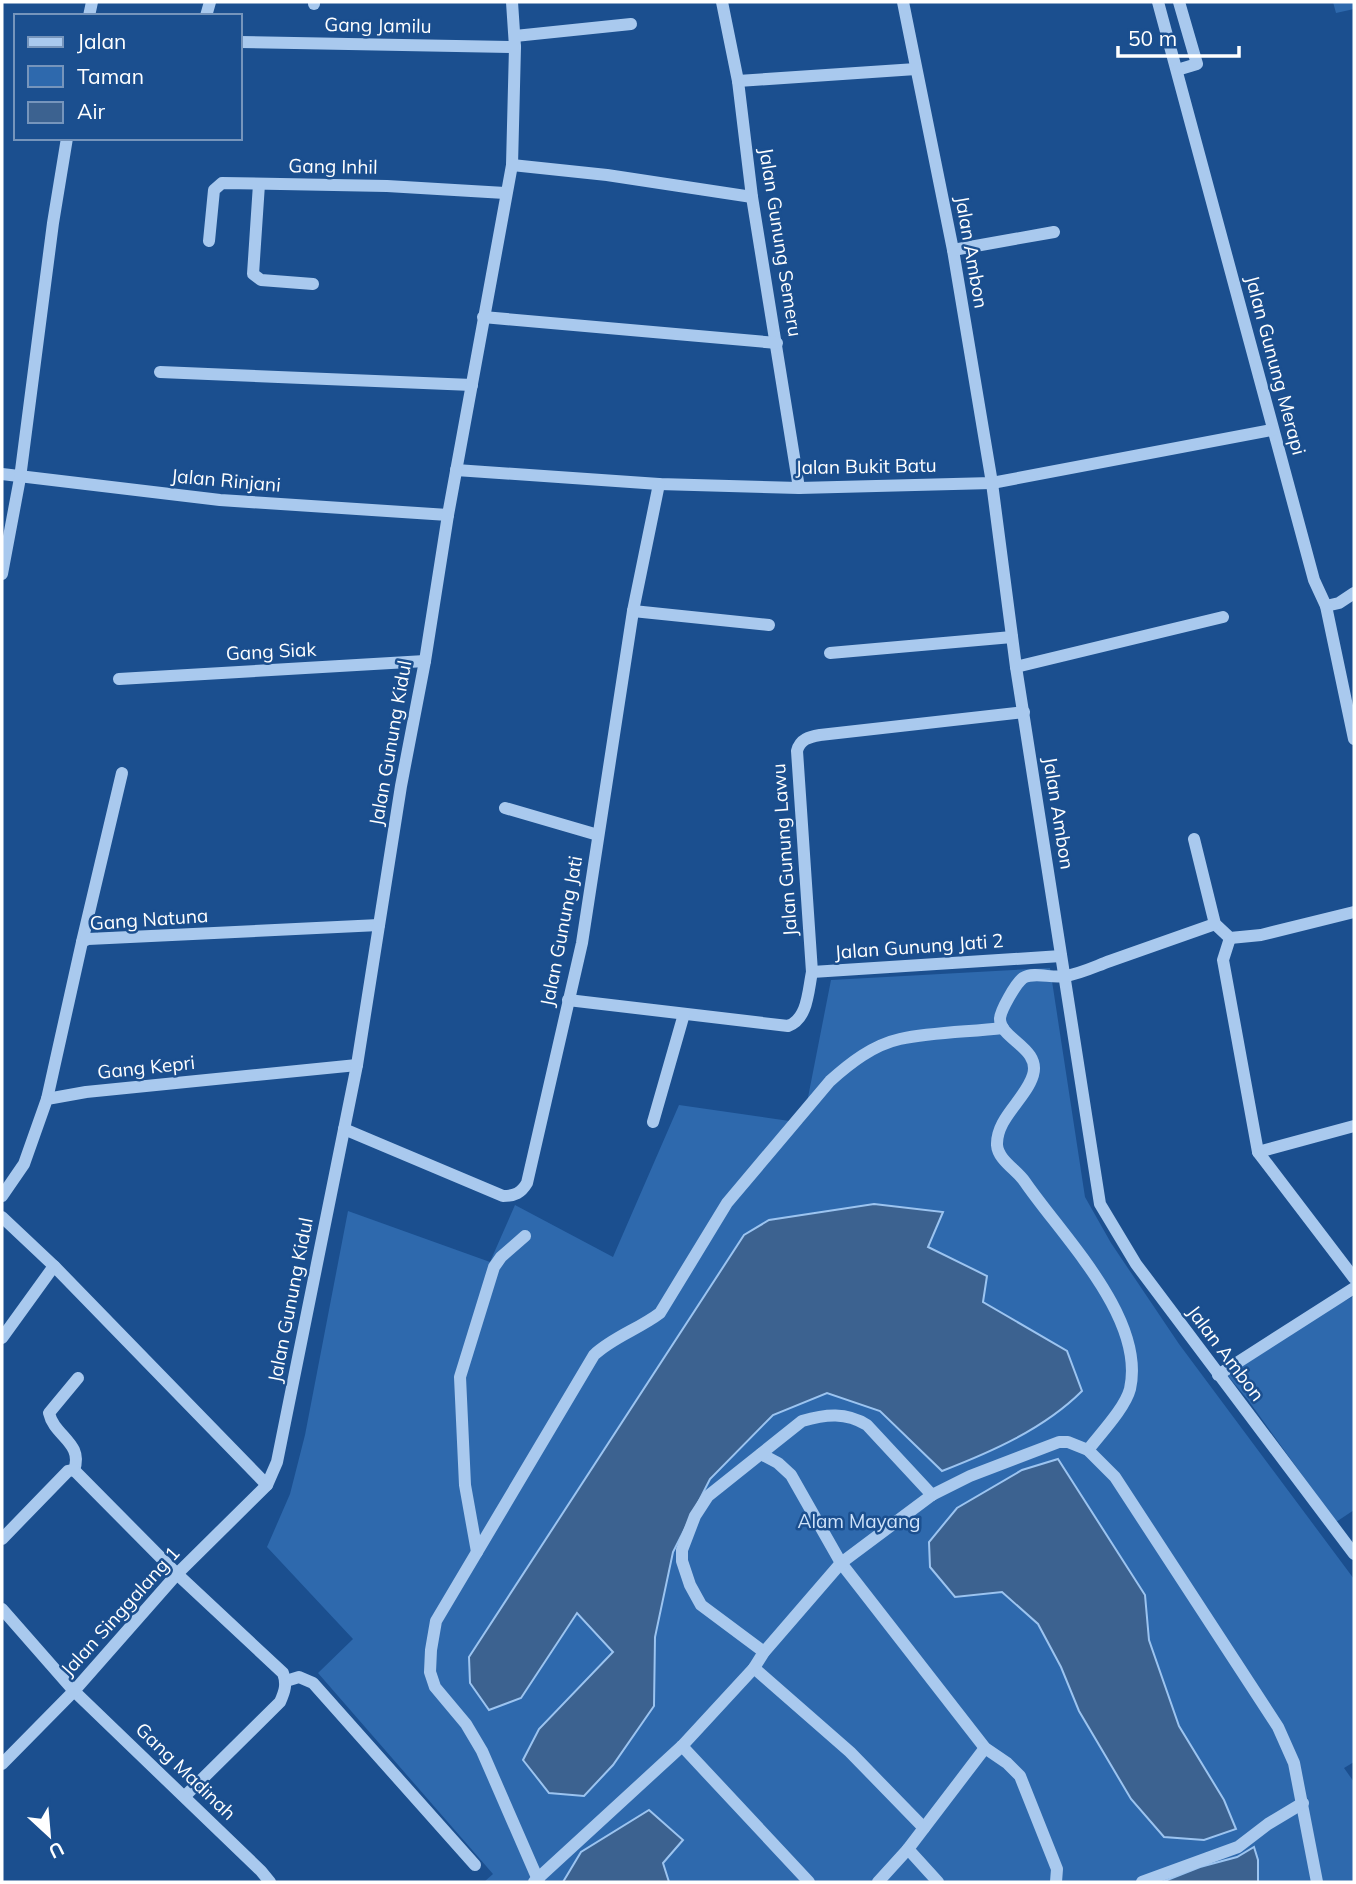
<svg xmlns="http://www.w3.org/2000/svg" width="1356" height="1884" viewBox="0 0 1356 1884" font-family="Mulish,sans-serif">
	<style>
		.green { fill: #2e69ad }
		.water { fill: #3c6290; stroke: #9cc4f0; stroke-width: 2 }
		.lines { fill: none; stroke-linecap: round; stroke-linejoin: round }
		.minor { stroke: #a9c9ee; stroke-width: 12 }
		.labels { text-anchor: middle; stroke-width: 5; stroke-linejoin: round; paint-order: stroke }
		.street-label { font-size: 19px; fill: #fff; stroke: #1b4f8f }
		.park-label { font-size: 19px; fill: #cfe3fa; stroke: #1b4f8f }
	</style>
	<rect width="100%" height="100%" fill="#1b4f8f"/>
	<g class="green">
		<polygon points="1333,2 1354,2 1354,9 1336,13"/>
		<polygon points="1050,968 1085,1197 1111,1243 1179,1344 1354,1579 1354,1762 1344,1768 1354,1782 1354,1882 484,1882 493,1874 318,1673 353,1639 267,1547 290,1494 305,1435 348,1211 490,1262 515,1205 613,1257 679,1105 803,1123 831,980"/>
		<polygon points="1354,1296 1354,1510 1336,1522 1248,1400 1228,1376 1305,1322"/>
	</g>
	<g class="water">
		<path d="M874,1204L943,1212L928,1247L987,1276L983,1302L1067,1351L1082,1391C1044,1429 991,1452 942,1471L880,1411L827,1393L773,1415L710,1479L673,1552L655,1637L654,1706L613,1765L584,1796L549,1793L523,1760L539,1729L613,1652L577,1613L521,1698L489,1710L470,1683L469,1657L744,1235L769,1220Z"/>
		<polygon points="1058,1459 1145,1595 1149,1640 1179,1726 1224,1800 1236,1829 1204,1840 1164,1837 1131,1799 1079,1711 1061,1667 1038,1624 1002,1592 955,1597 930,1567 929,1542 957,1508 1022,1470"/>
		<polygon points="649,1810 683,1840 663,1863 669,1882 563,1882 581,1852"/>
		<polygon points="1254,1847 1258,1860 1258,1882 1162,1882 1200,1867 1237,1857"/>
	</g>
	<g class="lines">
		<g class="minor">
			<polyline points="314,2 314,4"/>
			<polyline points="722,2 738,81 752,197 799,488"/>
			<polyline points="903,2 953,250 992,483 1016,667 1100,1204 1136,1264 1354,1554"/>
			<polyline points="1158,2 1314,580 1326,606 1354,739"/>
			<polyline points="89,16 92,2"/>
			<polyline points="206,16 210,2"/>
			<polyline points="515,36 631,24"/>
			<polyline points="240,42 515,47"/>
			<polyline points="1177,70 1197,64 1179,2"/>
			<polyline points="738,81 916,69"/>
			<polyline points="512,165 607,175 752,197"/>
			<polyline points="259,184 253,274 261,280 313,284"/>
			<polyline points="209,241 214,190 222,183 387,186 505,193"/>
			<polyline points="953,250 1054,232"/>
			<polyline points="483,317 777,343"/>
			<polyline points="160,372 472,385"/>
			<polyline points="456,470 659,484 799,488 992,483 1272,430"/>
			<polyline points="2,474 220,500 448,515"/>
			<polyline points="2,574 20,478 53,223 67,138"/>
			<polyline points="1326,606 1339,603 1354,593"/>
			<polyline points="633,611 769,625"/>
			<polyline points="830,653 1012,637"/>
			<polyline points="1016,667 1223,617"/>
			<polyline points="119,679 425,661"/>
			<polyline points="505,808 598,835"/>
			<polyline points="1194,839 1215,924 1230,938 1261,935 1354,912"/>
			<polyline points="1230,938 1223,960 1258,1152 1354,1278"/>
			<polyline points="82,942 122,773"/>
			<path d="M812,972L797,751C800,739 809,737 820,735L1024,712"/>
			<path d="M568,1000L788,1026C808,1019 808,991 812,972L1061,956"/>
			<polyline points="47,1099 82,942 88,939 379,925"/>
			<polyline points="653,1122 684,1014"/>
			<path d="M344,1129L503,1196C515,1196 521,1193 527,1183L582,943L633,611L659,484"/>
			<polyline points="1258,1152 1354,1126"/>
			<polyline points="2,1196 24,1164 47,1099 86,1092 357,1065"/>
			<polyline points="2,1217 54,1266 267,1485"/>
			<polyline points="2,1338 54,1266"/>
			<polyline points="1218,1375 1354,1288"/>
			<path d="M1088,1450C1101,1433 1125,1408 1130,1389C1146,1318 1062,1236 1025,1182C1017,1170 998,1160 997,1145C996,1118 1026,1099 1033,1075C1041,1048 1000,1039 1000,1019C1000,1011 1016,983 1023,978C1035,971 1052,979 1065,976C1080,974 1096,966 1110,961C1145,949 1180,936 1215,924"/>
			<polyline points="761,1454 778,1463 791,1475 841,1563 985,1748 1007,1763 1020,1776 1057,1869 1056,1882"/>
			<path d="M74,1470L177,1574L283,1673C287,1684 285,1691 280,1702L185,1796"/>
			<path d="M74,1470C84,1443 54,1436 49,1413L78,1378"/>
			<polyline points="2,1539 68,1471 74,1470"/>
			<polyline points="477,1552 465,1485 460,1377 494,1267 501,1257 525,1236"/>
			<polyline points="2,1609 74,1691 261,1871 270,1882"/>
			<path d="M764,1652L701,1605L690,1585L682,1561V1550L695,1516L708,1496L802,1421C826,1414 846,1412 867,1425L932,1495"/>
			<polyline points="754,1668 850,1752 924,1828"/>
			<polyline points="286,1681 299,1677 313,1683 475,1865"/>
			<polyline points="682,1746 809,1882"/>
			<polyline points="2,1764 74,1691 177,1574 267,1485 277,1462 357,1065 401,786 425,661 448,515 512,165 515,47 512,2"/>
			<polyline points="908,1849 938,1882"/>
			<polyline points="534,1882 682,1746 754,1668 764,1652 841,1563 932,1495 970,1476 1059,1442 1068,1442 1088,1450 1115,1477 1278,1727 1294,1763 1317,1882"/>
			<path d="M539,1882L482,1751L466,1724L435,1687L430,1672L431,1650L436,1621L594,1355C613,1337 639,1329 660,1313L727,1203L830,1081C850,1063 873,1045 900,1039C933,1032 969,1032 1003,1028"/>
			<polyline points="878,1882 908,1849 985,1748"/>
			<polyline points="1142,1882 1238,1847 1268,1824 1303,1803"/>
		</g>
	</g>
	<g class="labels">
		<g class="street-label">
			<text transform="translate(378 25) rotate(1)" y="7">Gang Jamilu</text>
			<text transform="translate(333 166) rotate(1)" y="7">Gang Inhil</text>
			<text transform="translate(781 242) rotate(81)" y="7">Jalan Gunung Semeru</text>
			<text transform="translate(972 252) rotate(80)" y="7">Jalan Ambon</text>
			<text transform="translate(1276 365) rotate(75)" y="7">Jalan Gunung Merapi</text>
			<text transform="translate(866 466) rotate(-1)" y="7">Jalan Bukit Batu</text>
			<text transform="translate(226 480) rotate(5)" y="7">Jalan Rinjani</text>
			<text transform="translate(271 651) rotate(-3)" y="7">Gang Siak</text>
			<text transform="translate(390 743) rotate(-80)" y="7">Jalan Gunung Kidul</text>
			<text transform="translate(1059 813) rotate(81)" y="7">Jalan Ambon</text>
			<text transform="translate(784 850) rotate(-94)" y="7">Jalan Gunung Lawu</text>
			<text transform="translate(149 919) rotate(-4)" y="7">Gang Natuna</text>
			<text transform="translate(561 931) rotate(-79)" y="7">Jalan Gunung Jati</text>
			<text transform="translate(919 946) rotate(-4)" y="7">Jalan Gunung Jati 2</text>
			<text transform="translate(146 1067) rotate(-6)" y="7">Gang Kepri</text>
			<text transform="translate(290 1300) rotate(-79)" y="7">Jalan Gunung Kidul</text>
			<text transform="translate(1226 1353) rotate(53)" y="7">Jalan Ambon</text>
			<text transform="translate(120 1611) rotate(-48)" y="7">Jalan Singgalang 1</text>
			<text transform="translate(186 1771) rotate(44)" y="7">Gang Madinah</text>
		</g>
		<g class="park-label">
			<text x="859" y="1528">Alam Mayang</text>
		</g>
	</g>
	<rect width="1356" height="1884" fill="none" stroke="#ffffff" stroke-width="7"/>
	<rect x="14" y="14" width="228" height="126" fill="#1b4f8f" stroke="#7695bc" stroke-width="2"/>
	<rect x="28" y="37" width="35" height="10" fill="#a9c9ee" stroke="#7695bc" stroke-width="2"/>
	<text x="77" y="49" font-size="21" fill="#ffffff">Jalan</text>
	<rect x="28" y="66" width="35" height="21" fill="#2e69ad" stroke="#7695bc" stroke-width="2"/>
	<text x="77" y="84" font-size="21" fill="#ffffff">Taman</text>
	<rect x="28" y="102" width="35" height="21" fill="#3c6290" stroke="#7695bc" stroke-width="2"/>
	<text x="77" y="119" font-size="21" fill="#ffffff">Air</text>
	<g transform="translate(49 1835) rotate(154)" stroke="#1b4f8f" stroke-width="5" paint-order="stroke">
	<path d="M0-5L12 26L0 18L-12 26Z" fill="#ffffff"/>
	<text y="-10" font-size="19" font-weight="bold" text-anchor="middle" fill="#ffffff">U</text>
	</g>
	<path d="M1118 46v10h121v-10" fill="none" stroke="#ffffff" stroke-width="3.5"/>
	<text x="1128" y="46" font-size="21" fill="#ffffff" stroke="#1b4f8f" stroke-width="5" paint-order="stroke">50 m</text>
</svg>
